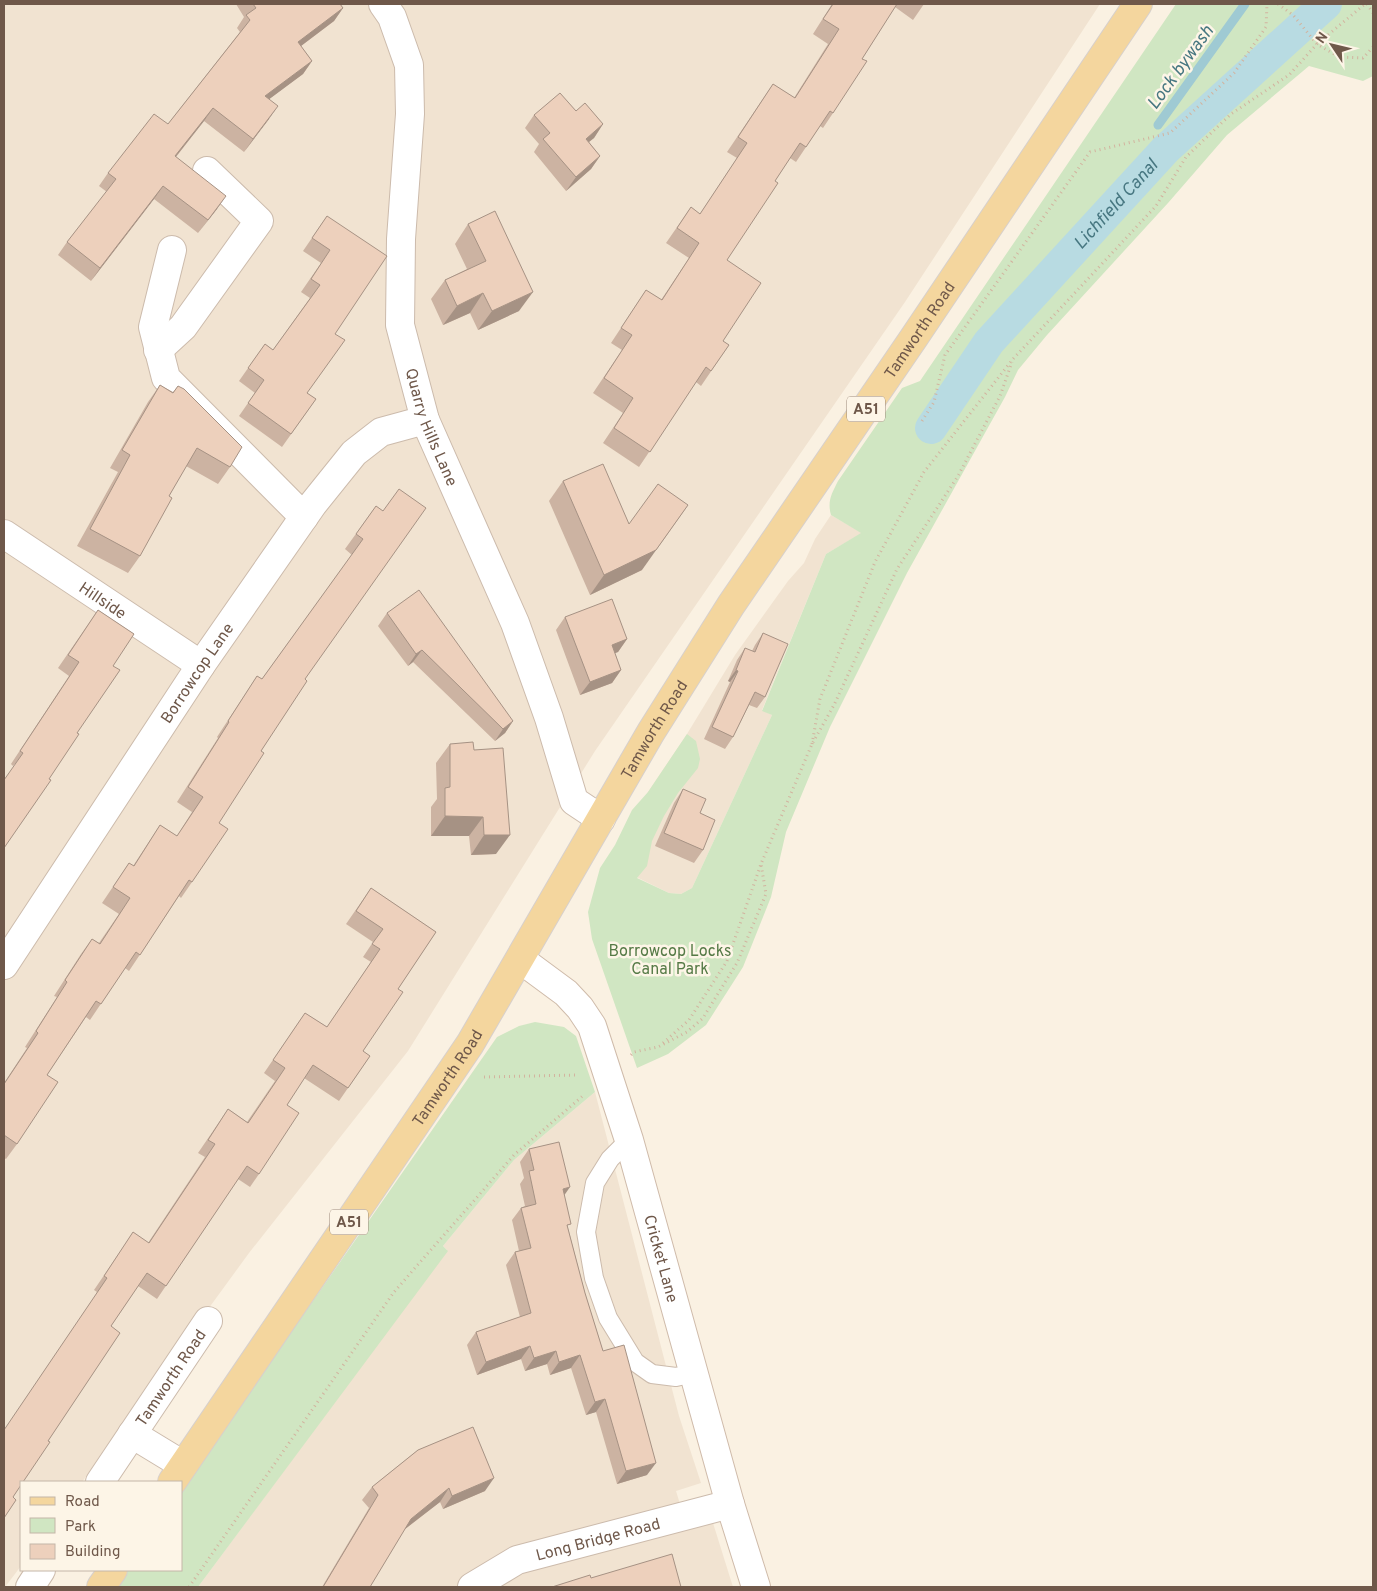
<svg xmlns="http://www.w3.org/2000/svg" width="1377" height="1591" viewBox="0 0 1377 1591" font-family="Overpass,sans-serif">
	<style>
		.residential { fill: #f1e3d1 }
		.green { fill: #d0e6c2 }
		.water { fill: #b8dbe2; stroke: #9fcad3 }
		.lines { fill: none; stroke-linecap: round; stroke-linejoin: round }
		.stream { stroke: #9fcad3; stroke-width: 9 }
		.canal { stroke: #b8dbe2; stroke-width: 32 }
		.lane-casing { stroke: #ccbbac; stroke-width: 20 }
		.street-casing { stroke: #ccbbac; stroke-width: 30 }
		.secondary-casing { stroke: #cfbbaa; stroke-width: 30 }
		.primary-casing { stroke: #d7d0cc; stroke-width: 30 }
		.path { stroke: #d2b39f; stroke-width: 3; stroke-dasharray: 1 4; stroke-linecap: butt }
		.lane { stroke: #fff; stroke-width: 18 }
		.street { stroke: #fff; stroke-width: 28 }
		.secondary { stroke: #fff; stroke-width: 28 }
		.primary { stroke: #f4d69e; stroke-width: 28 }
		.wall { fill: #ccb3a2 }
		.shaded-wall { fill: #a69284 }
		.building { fill: #edd0bc; stroke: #a69284 }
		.labels { text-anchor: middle; stroke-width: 5; stroke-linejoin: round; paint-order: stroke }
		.shield { fill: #fdf5e7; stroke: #9a8779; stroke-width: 1 }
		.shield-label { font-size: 15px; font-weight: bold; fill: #6f584a }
		.street-label { font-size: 16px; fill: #6f584a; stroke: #fdf5e7 }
		.park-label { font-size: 16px; fill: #557a46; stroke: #fdf5e7 }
		.water-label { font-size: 18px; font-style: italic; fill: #477781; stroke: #fdf5e7 }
	</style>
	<rect width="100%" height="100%" fill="#faf1e2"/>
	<g class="residential">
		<polygon points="4,4 1100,4 905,302 595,751 408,1051 249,1253 82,1482 21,1482 21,1566 5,1587 4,1587"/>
		<polygon points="831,515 862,533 826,554 762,710 772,715 692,888 681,894 669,893 622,870 648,792 687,734 735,655 788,581 804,563 815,539"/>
		<polygon points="595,1092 679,1416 701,1483 676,1491 688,1530 713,1523 733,1587 198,1587 447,1250 443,1246 514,1160"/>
	</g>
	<g class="green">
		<path d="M1176,4H1373V76L1363,81L1309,66L1227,135L1168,203L1047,335L1018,370L1005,397L907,573L830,727L786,832L771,897L743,967L706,1025L668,1054L637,1068L592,939L588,912L600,868L615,845L632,810L648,792L687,734L696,741L700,759L698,768L678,793L664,816L652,841L647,866L637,878L669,893L681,894L692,888L772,715L762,711L826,554L861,533L831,515C827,501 832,493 838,481L902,388L920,381Z"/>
		<polygon points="535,1022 564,1027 576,1036 595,1092 514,1160 443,1246 448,1251 198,1587 116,1587 128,1570 181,1570 181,1490 497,1037 519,1026"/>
	</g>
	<polygon class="water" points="1309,4 1339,4 1291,45 1289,38 1281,30"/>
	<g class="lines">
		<polyline class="stream" points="1158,125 1245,4"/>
		<path class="canal" id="s1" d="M931,428L989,342L1166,149L1326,4"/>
		<g class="lane-casing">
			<polyline id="lane" points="629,1140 610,1159 595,1183 586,1232 594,1278 608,1318 635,1362 652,1374 676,1377 694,1373"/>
		</g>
		<g class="street-casing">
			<g id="street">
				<path id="s2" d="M383,4L392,17L409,65L410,114L401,239L400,325L425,420L515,623L549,718L574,801L601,819"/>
				<polyline points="172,250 153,327 166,378 304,517"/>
				<polyline points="158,350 183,327 259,221 207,171"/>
				<path id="s3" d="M4,534L201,665"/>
				<path id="s4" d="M4,965L201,665L313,504L354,453L381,432L425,420"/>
				<polyline points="132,1434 183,1465"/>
				<path id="s5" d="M100,1482L208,1321"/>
				<polyline points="30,1587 41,1570"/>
				<path id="s6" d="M472,1587L517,1560L730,1504"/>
			</g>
		</g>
		<g class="secondary-casing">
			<g id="secondary">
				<path id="s7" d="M520,959L566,993L580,1008L592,1026L629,1140L730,1504L756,1587"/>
			</g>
		</g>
		<g class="primary-casing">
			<g id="primary">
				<path id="s8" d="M172,1482L470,1044L651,732L731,605L913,339L1138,4"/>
				<polyline points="101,1587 113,1570"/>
			</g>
		</g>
		<g class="path">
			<polyline points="1278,4 1293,15 1317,44 1339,57 1363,58 1373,47"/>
			<polyline points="1367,4 1373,13"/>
			<polyline points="922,421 934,402 945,355 1090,152 1170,133 1234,73 1266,27 1267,4"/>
			<polyline points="812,744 820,699 875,562 924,472 1013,359 1156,206 1186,157 1231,114 1289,75 1317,44 1365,4"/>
			<polyline points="663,1043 689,1020 727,961 761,864 812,744 834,705 897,569 958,476 1000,396 1012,362"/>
			<polyline points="631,1055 634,1052 658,1047 687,1032 703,1018 737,963 766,894 761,864"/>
			<polyline points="484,1077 577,1075"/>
			<polyline points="189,1587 394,1292 514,1155 585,1094"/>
		</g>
		<use href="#lane" class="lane"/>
		<use href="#street" class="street"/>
		<use href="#secondary" class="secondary"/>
		<use href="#primary" class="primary"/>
	</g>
	<g class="wall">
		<polygon points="236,4 340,4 343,8 334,21 301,46 312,61 303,74 269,99 269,119 244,152 204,121 176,157 217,209 198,233 154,199 91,281 58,255 67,242 107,192 99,186 108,173 168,124 240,32 237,28 244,17"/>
		<polygon points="832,4 924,4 913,20 895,7 862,59 833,113 823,128 820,126 796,162 790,158 775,181 727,260 723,341 729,345 701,386 696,382 639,467 603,443 623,413 593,393 622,350 611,343 646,290 661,300 689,258 666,243 691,207 700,214 737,158 727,152 773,84 794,98 828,44 813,34"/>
		<polygon points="576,111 603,124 594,138 589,142 600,156 591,169 566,191 534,152 539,144 525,128 534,115"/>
		<polygon points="327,216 335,334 307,393 316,399 282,447 239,416 255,393 239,381 265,344 273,350 310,298 301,292 321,263 303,251"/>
		<polygon points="468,224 519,311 478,330 470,313 443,325 431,299 445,280 467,269 455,244"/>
		<polygon points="160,385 173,392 178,386 230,467 218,484 186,466 169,496 140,556 128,573 77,546 118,472 110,468 148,402"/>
		<polygon points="563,481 642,570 590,595 549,501"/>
		<polygon points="376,506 383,511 305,679 261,751 219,823 192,882 181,898 179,896 129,971 125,968 90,1020 86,1017 47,1075 17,1144 6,1159 4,1158 4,1083 27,1048 25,1047 57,997 54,996 81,954 92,939 99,943 119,914 102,903 129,863 133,866 160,825 177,836 192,812 177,802 218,738 217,737 257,676 262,679 352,555 345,549"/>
		<polygon points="98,610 134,634 13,766 11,764 69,676 58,668"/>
		<polygon points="387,613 513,721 505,733 495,741 413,662 408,666 378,626"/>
		<polygon points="565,617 627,639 618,652 615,653 621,670 612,683 580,695 556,630"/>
		<polygon points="763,633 765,697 757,708 749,705 733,737 725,749 704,739 730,682 728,681 737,660 745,648 752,651 755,645"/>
		<polygon points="450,744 474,750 496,854 471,855 469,836 431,836 431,807 437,799 436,763"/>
		<polygon points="683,789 700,813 703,850 694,863 655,846 674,803"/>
		<polygon points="371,888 436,932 398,989 363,1051 370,1056 339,1101 304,1078 287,1105 259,1174 250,1187 238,1179 157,1299 138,1286 111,1326 48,1441 13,1497 97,1292 94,1290 124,1246 133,1232 148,1243 205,1157 198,1153 228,1109 247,1122 275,1081 264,1073 305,1013 327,1027 371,962 363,957 373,942 346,924"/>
		<polygon points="529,1149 564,1195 568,1228 585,1293 603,1351 647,1475 617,1484 596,1412 586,1415 571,1368 550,1375 547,1364 525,1371 521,1359 477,1375 467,1345 476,1332 520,1317 506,1265 515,1252 519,1251 512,1220 521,1208 525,1206 520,1184 524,1178 520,1162"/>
		<polygon points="418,1450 485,1491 443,1509 440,1502 404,1530 370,1587 322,1587 369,1508 362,1500 372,1487"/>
	</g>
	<g class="shaded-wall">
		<polygon points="343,8 334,21 289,55 298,42"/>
		<polygon points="312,61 303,74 256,109 265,96"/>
		<polygon points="278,106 269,119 244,152 253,139"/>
		<polygon points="213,108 204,121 166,169 175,156"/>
		<polygon points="603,124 594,138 576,152 586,139"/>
		<polygon points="600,156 591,169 566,191 576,177"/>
		<polygon points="163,186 154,199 91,281 100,268"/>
		<polygon points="226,196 217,209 198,233 208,220"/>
		<polygon points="533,292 519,311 478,330 492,311"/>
		<polygon points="483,293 470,313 443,325 457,306"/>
		<polygon points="688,505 642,570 590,595 604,575"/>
		<polygon points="627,639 618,652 602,658 612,645"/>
		<polygon points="422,650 413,662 408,666 416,654"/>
		<polygon points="621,670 612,683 580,695 590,682"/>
		<polygon points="736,670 738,671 730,682 728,681"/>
		<polygon points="513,721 505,733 495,741 503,729"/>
		<polygon points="445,816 483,817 469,836 431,836"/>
		<polygon points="484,835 510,835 496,854 471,855"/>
		<polygon points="570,1187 561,1200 563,1189"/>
		<polygon points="530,1346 521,1359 477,1375 486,1362"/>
		<polygon points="556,1351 547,1364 525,1371 534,1358"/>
		<polygon points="580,1355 571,1368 550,1375 559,1362"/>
		<polygon points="605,1399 596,1412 586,1415 595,1402"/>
		<polygon points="656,1463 647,1475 617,1484 626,1471"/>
		<polygon points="494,1478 485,1491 443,1509 452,1496"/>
		<polygon points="449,1488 440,1502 401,1532 411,1519"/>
	</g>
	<g class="building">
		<polygon points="253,4 340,4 343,8 298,42 312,61 265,96 278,106 253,139 213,108 175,156 226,196 208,220 163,186 100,268 67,242 116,179 108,173 154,114 168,124 250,20 246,15 256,8"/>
		<polygon points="833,4 897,4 862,59 867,61 833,113 830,111 806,147 800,143 775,181 778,183 727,260 761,283 723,341 729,345 711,371 706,367 650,452 614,428 633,398 604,378 632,335 621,328 646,290 662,300 699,243 677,228 691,207 700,214 747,143 738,137 773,84 795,98 839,29 823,19"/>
		<polygon points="560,93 576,111 585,103 603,124 586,139 600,156 576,177 543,139 550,133 534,115"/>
		<polygon points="495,211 533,292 492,311 483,293 457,306 445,280 486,261 468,224"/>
		<polygon points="327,216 387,256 335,334 345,340 307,393 316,399 291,434 248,403 264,380 248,368 265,344 273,350 320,285 311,279 330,250 312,238"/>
		<polygon points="160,385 173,393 178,386 184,389 242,447 230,467 197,448 169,496 172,498 140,556 90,529 130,455 122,450"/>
		<polygon points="603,464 629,524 658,484 688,505 656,550 604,575 563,481"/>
		<polygon points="399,489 426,508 305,679 307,681 261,751 264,753 219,823 228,829 192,882 189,880 140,955 136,952 101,1004 96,1001 47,1075 58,1082 17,1144 4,1135 4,1084 38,1033 36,1031 67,982 65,980 92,939 100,944 130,898 113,887 129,863 134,866 160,825 177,836 203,797 188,787 229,722 228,721 257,676 262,679 363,539 356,534 376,506 383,511"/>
		<polygon points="419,590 513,721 503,729 422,650 416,654 387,613"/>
		<polygon points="612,599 627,639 612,645 621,670 590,682 565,617"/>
		<polygon points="98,610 134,634 113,666 120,670 77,733 79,734 49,779 51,780 4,848 4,780 23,753 20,751 79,662 68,655"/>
		<polygon points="763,633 788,644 765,697 755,692 733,737 712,727 738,671 736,670 745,648 755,652"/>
		<polygon points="473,742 474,750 503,748 510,835 484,835 483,817 445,816 445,788 450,787 450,744"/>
		<polygon points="683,789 706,799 700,813 715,820 703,850 664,833"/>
		<polygon points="371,888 436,932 398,989 403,992 363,1051 370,1056 348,1088 313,1065 287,1105 299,1113 259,1174 247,1166 166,1286 147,1273 111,1326 120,1333 48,1441 50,1442 23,1482 21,1482 21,1485 13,1497 16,1500 4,1518 4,1430 107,1278 104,1276 133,1232 149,1243 215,1144 208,1140 228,1109 248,1123 285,1068 273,1060 305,1013 327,1027 380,949 372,944 383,929 356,911"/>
		<polygon points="559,1142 570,1187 563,1189 571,1224 567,1225 585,1293 603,1351 624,1345 656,1463 626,1471 605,1399 595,1402 580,1355 559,1362 556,1351 534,1358 530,1346 486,1362 476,1332 531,1313 515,1252 531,1248 521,1208 536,1204 529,1171 534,1170 529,1149"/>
		<polygon points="473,1427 494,1478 452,1496 449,1488 411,1519 370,1587 323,1587 378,1495 372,1487 418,1450"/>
		<polygon points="672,1554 681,1587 552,1587 590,1575 591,1578"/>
	</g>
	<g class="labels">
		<g class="shield">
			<rect x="847" y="396.5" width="38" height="25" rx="4"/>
			<rect x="330" y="1209.5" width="38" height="25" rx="4"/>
		</g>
		<g class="shield-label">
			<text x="866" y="414">A51</text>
			<text x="349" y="1227">A51</text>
		</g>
		<g class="street-label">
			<text dy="6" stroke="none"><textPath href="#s8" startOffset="1374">Tamworth Road</textPath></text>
			<text dy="6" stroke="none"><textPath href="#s2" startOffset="434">Quarry Hills Lane</textPath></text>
			<text dy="6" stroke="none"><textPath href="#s3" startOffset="119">Hillside</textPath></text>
			<text dy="6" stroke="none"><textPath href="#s4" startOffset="350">Borrowcop Lane</textPath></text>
			<text dy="6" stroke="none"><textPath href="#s8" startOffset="894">Tamworth Road</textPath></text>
			<text dy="6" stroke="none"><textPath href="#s8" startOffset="489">Tamworth Road</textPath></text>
			<text dy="6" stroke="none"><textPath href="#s7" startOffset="342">Cricket Lane</textPath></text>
			<text dy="6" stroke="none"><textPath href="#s5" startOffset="126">Tamworth Road</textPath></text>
			<text dy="6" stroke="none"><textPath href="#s6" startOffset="136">Long Bridge Road</textPath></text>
		</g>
		<g class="park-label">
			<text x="670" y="956">Borrowcop Locks<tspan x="670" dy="18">Canal Park</tspan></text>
		</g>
		<g class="water-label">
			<text transform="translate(1180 67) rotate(-54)" y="6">Lock bywash</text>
			<text dy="6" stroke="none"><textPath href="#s1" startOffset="291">Lichfield Canal</textPath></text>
		</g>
	</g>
	<rect width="1377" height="1591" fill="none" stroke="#6f584a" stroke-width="10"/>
	<rect x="20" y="1481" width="162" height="90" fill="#fdf5e7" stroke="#c4b6a8"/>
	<rect x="30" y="1497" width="25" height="8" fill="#f4d69e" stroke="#c4b6a8"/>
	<text x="65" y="1506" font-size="15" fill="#6f584a">Road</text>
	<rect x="30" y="1518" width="25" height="15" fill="#d0e6c2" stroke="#c4b6a8"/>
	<text x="65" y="1531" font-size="15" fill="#6f584a">Park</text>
	<rect x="30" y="1544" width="25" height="15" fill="#edd0bc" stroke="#c4b6a8"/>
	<text x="65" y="1556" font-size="15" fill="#6f584a">Building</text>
	<g transform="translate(1332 45) rotate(305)" stroke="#fdf5e7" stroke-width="4" paint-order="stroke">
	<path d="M0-4L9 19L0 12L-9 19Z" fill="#6f584a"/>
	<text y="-8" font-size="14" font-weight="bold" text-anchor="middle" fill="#6f584a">N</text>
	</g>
</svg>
